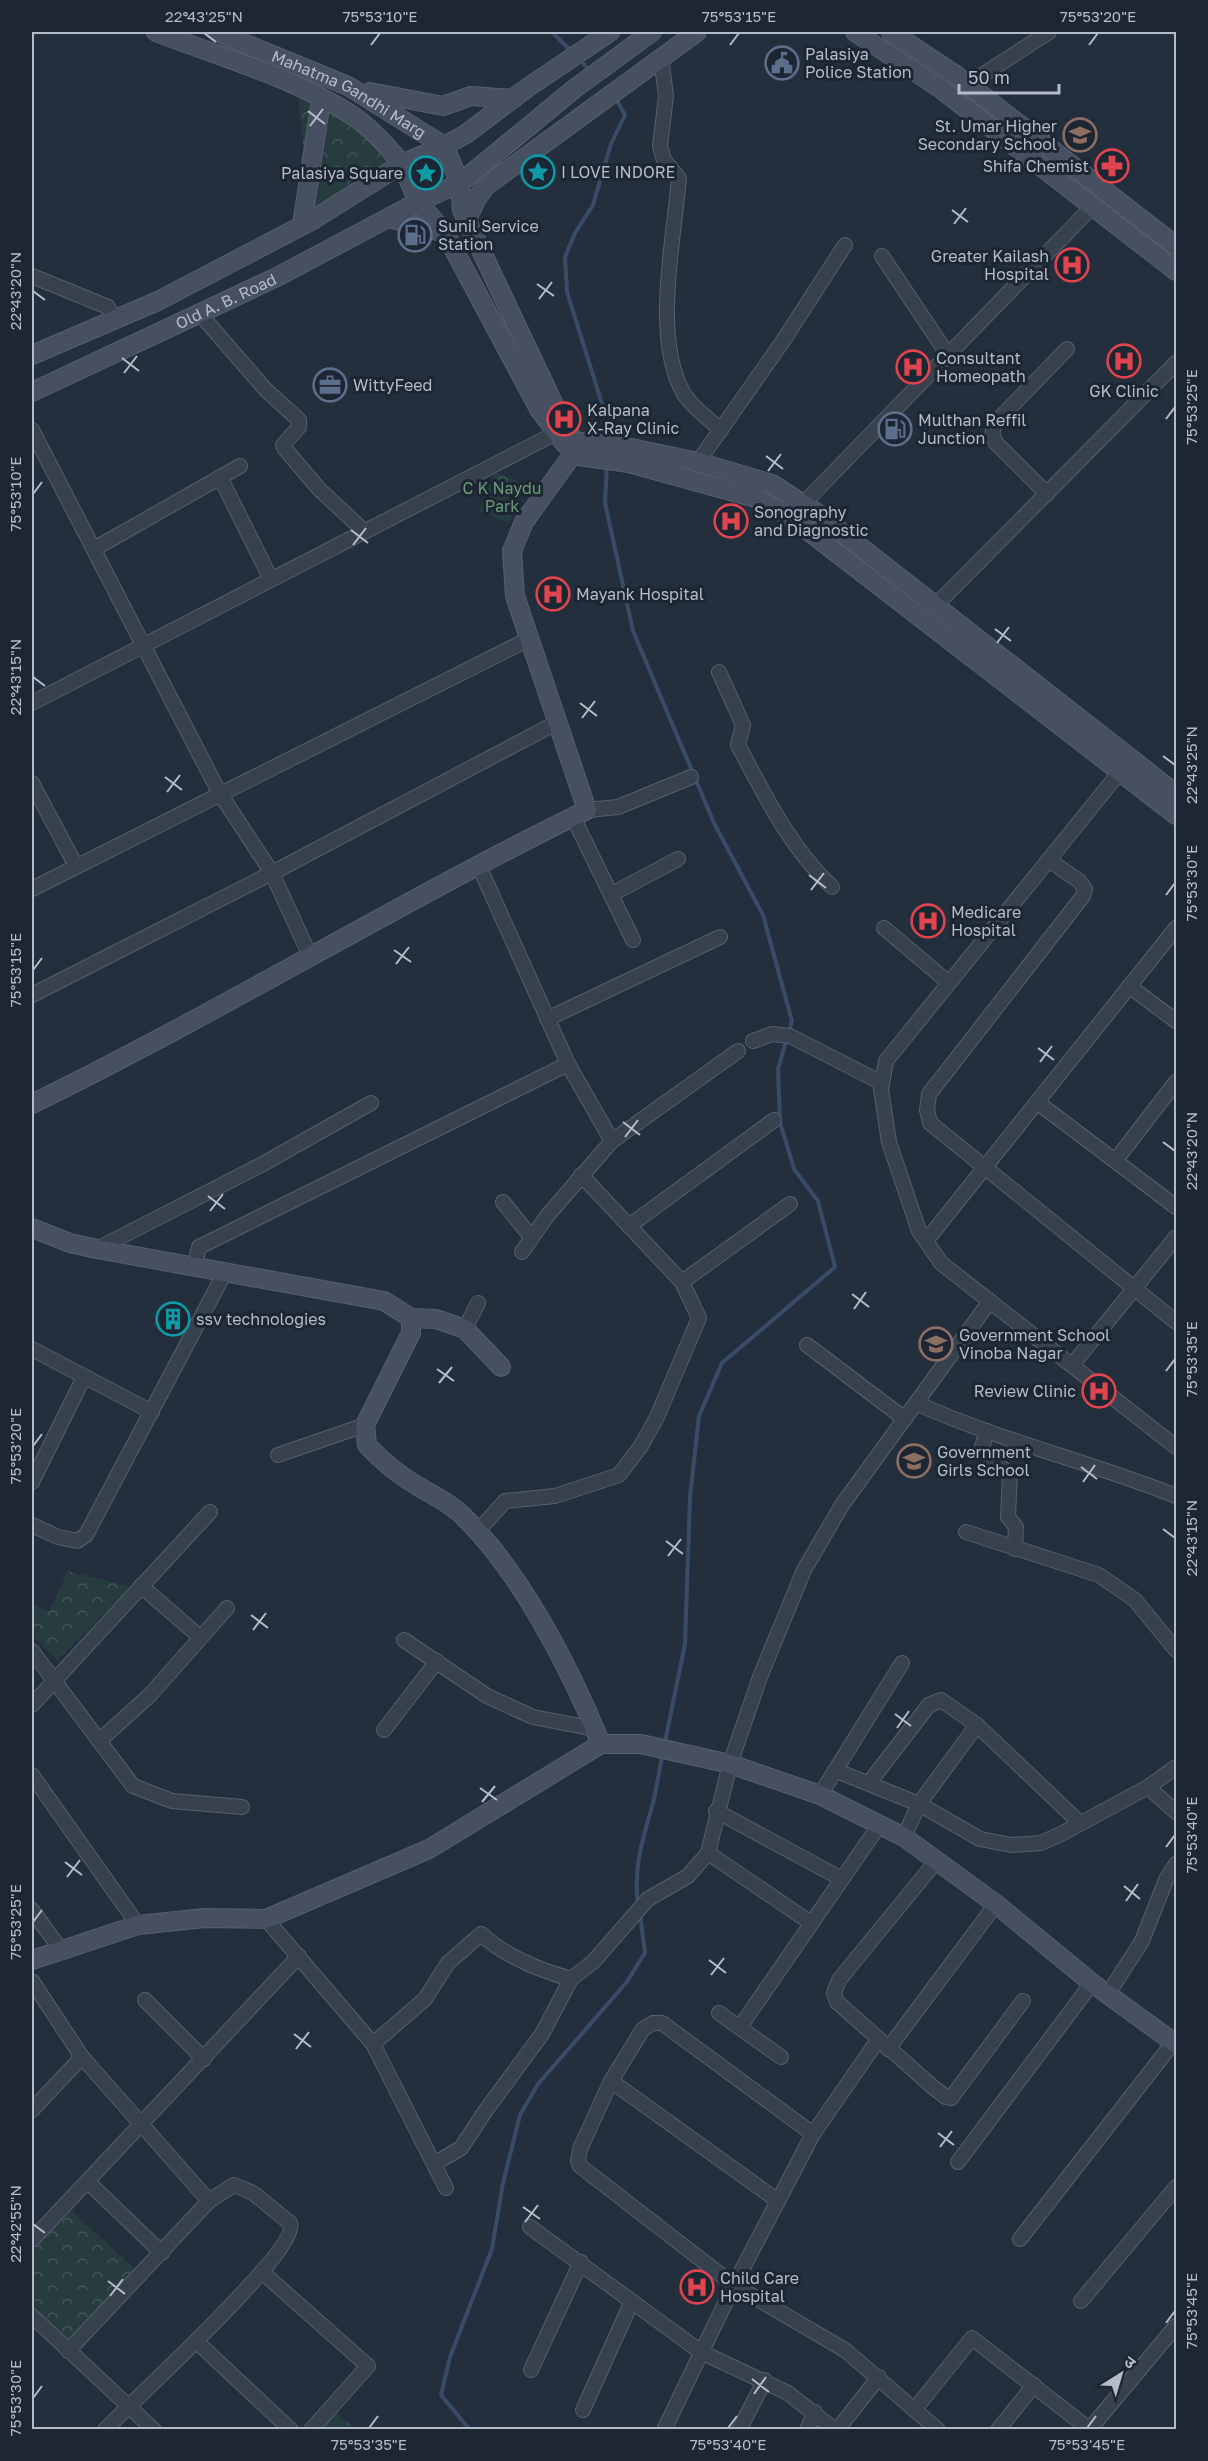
<svg xmlns="http://www.w3.org/2000/svg" width="1208" height="2461" viewBox="0 0 1208 2461" font-family="'Golos Text','Noto Sans Devanagari',sans-serif">
	<style>
		.forest { fill: url(#forest-crowns) }
		.lines { fill: none; stroke-linecap: round; stroke-linejoin: round }
		.stream { stroke: #394c67; stroke-width: 4 }
		.street-casing { stroke: #565f6c; stroke-width: 16 }
		.secondary-casing { stroke: #565f6c; stroke-width: 20 }
		.street { stroke: #38414e; stroke-width: 14 }
		.secondary { stroke: #465061; stroke-width: 18 }
		.ticks { fill: none; stroke: #b4bcc9; stroke-width: 2 }
		.labels { text-anchor: middle; stroke-width: 6; stroke-linejoin: round; paint-order: stroke }
		.poi-label { font-size: 16px; fill: #b4bcc9; stroke: #1d2633; text-anchor: start }
		.street-label { font-size: 16px; fill: #b4bcc9; stroke: #1d2633 }
		.park-label { font-size: 16px; fill: #6b9a76; stroke: #1d2633 }
		.neatline { fill: none; stroke: #b4bcc9; stroke-width: 2 }
		.ticks-label { font-size: 15px; text-anchor: middle; fill: #b4bcc9 }
	</style>
	<defs>
		<pattern id="forest-crowns" width="20" height="18" patternUnits="userSpaceOnUse" patternTransform="scale(1.5)"><rect width="20" height="18" fill="#263c3f"/><path d="M2 6a3 3 0 1 1 6 0M12 15a3 3 0 1 1 6 0" fill="none" stroke="#435659"/></pattern>
	</defs>
	<rect width="100%" height="100%" fill="#242f3e"/>
	<g class="forest">
		<polygon points="297,87 355,118 402,164 311,221"/>
		<polygon points="495,472 525,484 509,523 479,511"/>
		<polygon points="68,1571 131,1587 57,1660 32,1635 32,1604 49,1612"/>
		<polygon points="71,2210 137,2271 71,2343 32,2307 32,2252"/>
		<polygon points="336,2413 357,2429 322,2429"/>
	</g>
	<g class="lines">
		<g class="stream">
			<polyline points="552,32 572,52"/>
			<polyline points="580,60 591,72"/>
			<polyline points="608,439 609,426 567,292 565,257 575,233 593,205 611,144 625,115 615,97"/>
			<polyline points="607,465 605,503 633,631 714,823 763,915 792,1021 778,1069 780,1122 794,1169 818,1201 835,1267 722,1363 699,1416 690,1497 685,1644 665,1742"/>
			<path d="M638,1904C633,1868 643,1838 653,1803C657,1787 659,1770 663,1753"/>
			<polyline points="470,2430 441,2395 450,2357 492,2249 503,2183 520,2115 538,2084 626,1983 645,1953 640,1914"/>
		</g>
		<g class="street-casing">
			<g id="street">
				<path d="M661,57L666,96L660,146L664,160L679,178C674,239 652,339 684,394C693,408 709,419 721,430"/>
				<polyline points="967,85 1049,32"/>
				<polyline points="882,256 948,355"/>
				<polyline points="32,276 108,307 114,319"/>
				<polyline points="200,314 266,390 299,420 299,427 283,445 285,449 319,489 364,531"/>
				<polyline points="32,430 219,792 272,873 310,956"/>
				<polyline points="698,462 783,341 845,245"/>
				<polyline points="220,477 271,579"/>
				<polyline points="1047,494 996,443 992,434 995,423 1067,349"/>
				<polyline points="803,504 1093,206"/>
				<polyline points="94,549 240,466"/>
				<polyline points="935,606 1176,363"/>
				<path d="M719,672L743,725L738,745C764,794 791,849 832,887"/>
				<polyline points="32,703 556,433"/>
				<polyline points="1119,773 886,1061 881,1089 889,1142 919,1231 941,1263 1176,1447"/>
				<polyline points="32,783 76,866"/>
				<polyline points="587,810 618,807 691,777"/>
				<polyline points="573,817 633,940"/>
				<polyline points="1049,860 1079,881 1085,889 1083,896 929,1094 927,1110 930,1123 1176,1322"/>
				<polyline points="478,864 568,1064 612,1141"/>
				<polyline points="32,889 531,638"/>
				<polyline points="612,894 678,859"/>
				<polyline points="884,928 948,982"/>
				<polyline points="1129,986 1176,1021"/>
				<polyline points="32,995 272,873 556,723"/>
				<polyline points="547,1019 720,937"/>
				<polyline points="753,1041 772,1034 790,1036 882,1083"/>
				<polyline points="1037,1102 1176,1207"/>
				<polyline points="1115,1161 1176,1082"/>
				<polyline points="581,1175 682,1282 790,1204"/>
				<polyline points="503,1202 531,1237"/>
				<polyline points="629,1226 774,1120"/>
				<polyline points="926,1241 1176,928"/>
				<polyline points="97,1249 261,1165 371,1103"/>
				<polyline points="522,1252 547,1216 612,1141 738,1051"/>
				<polyline points="194,1268 199,1247 568,1064"/>
				<polyline points="465,1329 478,1303"/>
				<polyline points="807,1345 905,1419"/>
				<polyline points="32,1349 152,1412"/>
				<polyline points="1073,1364 1176,1237"/>
				<path d="M916,1403C1000,1441 1091,1462 1176,1496"/>
				<polyline points="987,1431 982,1447 992,1460 1010,1474 1008,1517 1016,1527 1015,1549"/>
				<polyline points="278,1455 365,1425"/>
				<polyline points="32,1482 84,1377"/>
				<polyline points="32,1525 58,1537 77,1541 86,1535 224,1274"/>
				<polyline points="478,1531 505,1501 555,1496 619,1475 641,1446 657,1417 699,1318 682,1282"/>
				<polyline points="966,1532 1099,1575 1135,1600 1176,1650"/>
				<polyline points="141,1586 200,1637"/>
				<polyline points="404,1640 487,1696 533,1717 595,1729"/>
				<polyline points="32,1651 133,1786 172,1801 242,1807"/>
				<polyline points="32,1705 210,1512"/>
				<polyline points="384,1730 437,1661"/>
				<polyline points="99,1741 150,1695 227,1608"/>
				<polyline points="837,1771 919,1804 980,1839 1011,1845 1041,1843 1061,1834 1148,1787 1176,1767"/>
				<polyline points="32,1775 138,1925"/>
				<polyline points="869,1783 929,1705 941,1700 977,1725 1080,1823"/>
				<polyline points="1148,1787 1176,1812"/>
				<polyline points="820,1795 902,1663"/>
				<polyline points="716,1811 842,1879"/>
				<polyline points="904,1837 919,1804 977,1725"/>
				<polyline points="708,1853 811,1923"/>
				<polyline points="937,1860 839,1980 834,1993 837,2002 934,2088 946,2097 951,2098 1023,2001"/>
				<polyline points="32,1910 61,1950"/>
				<polyline points="266,1919 373,2044 446,2188"/>
				<polyline points="571,1979 593,1962 648,1899 688,1876 708,1853 730,1764 760,1677 804,1570 842,1505 990,1301"/>
				<polyline points="32,1981 82,2057 209,2201"/>
				<polyline points="1108,1994 1142,1941 1166,1880 1176,1864"/>
				<polyline points="145,2000 204,2059"/>
				<polyline points="719,2013 781,2057"/>
				<polyline points="740,2027 880,1824"/>
				<path d="M373,2044L425,1999L448,1963L481,1934C506,1957 539,1970 571,1979L542,2034L486,2110L461,2148L434,2164"/>
				<polyline points="888,2049 996,1904"/>
				<polyline points="611,2081 778,2201"/>
				<polyline points="32,2110 82,2057"/>
				<polyline points="813,2134 662,2023 653,2023 643,2029 611,2081 580,2149 578,2161 580,2166 734,2285 845,2350 938,2430"/>
				<polyline points="958,2162 1092,1983"/>
				<polyline points="88,2182 162,2253"/>
				<polyline points="530,2227 701,2352 788,2393 835,2430"/>
				<polyline points="1020,2239 1176,2039"/>
				<polyline points="32,2240 299,1956"/>
				<polyline points="262,2272 368,2366 311,2430"/>
				<polyline points="1081,2301 1176,2187"/>
				<polyline points="32,2316 154,2430"/>
				<polyline points="197,2342 291,2430"/>
				<path d="M68,2351L209,2201L234,2185L253,2193L290,2223C301,2249 130,2403 105,2430"/>
				<polyline points="531,2370 581,2262"/>
				<polyline points="915,2409 972,2338 1089,2429"/>
				<polyline points="583,2410 632,2301"/>
				<polyline points="664,2430 734,2285 813,2134 878,2040"/>
				<polyline points="739,2430 765,2380"/>
				<polyline points="807,2430 815,2412"/>
				<polyline points="837,2430 879,2377"/>
				<polyline points="998,2430 1034,2385"/>
				<polyline points="1089,2430 1176,2326"/>
			</g>
		</g>
		<g class="secondary-casing">
			<g id="secondary">
				<path id="s1" d="M217,32L348,86L444,146L466,134L527,88L610,32"/>
				<polyline points="855,32 941,89 1176,271"/>
				<polyline points="891,32 953,73 1176,246"/>
				<polyline points="370,92 443,106 471,96 513,99"/>
				<polyline points="389,218 445,233"/>
				<polyline points="467,219 477,198 486,186 697,32"/>
				<polyline points="302,225 321,100"/>
				<path d="M32,355L158,301L311,221L402,164C388,147 374,131 356,118C299,79 220,57 156,32"/>
				<path id="s2" d="M32,392L277,277L418,202L445,233L539,409L565,444"/>
				<polyline points="570,434 557,411 462,210 460,183 444,146 402,164 418,202 460,183 574,89 652,32"/>
				<polyline points="581,442 631,448 698,462 772,484 817,513 1176,794"/>
				<polyline points="579,456 629,463 756,498 789,516 1176,815"/>
				<path d="M32,1104C220,1012 399,902 587,810L515,596L512,551L524,522L570,458"/>
				<polyline points="32,1228 70,1243 97,1249 384,1301 411,1318 436,1319 465,1329 501,1367"/>
				<path d="M411,1318V1333L365,1425L367,1445C381,1460 399,1475 416,1485C432,1495 449,1502 462,1515C521,1572 570,1668 601,1744"/>
				<polyline points="32,1960 138,1925 205,1918 266,1919 429,1849 601,1744 641,1744 730,1764 820,1795 904,1837 996,1904 1092,1983 1176,2044"/>
			</g>
		</g>
		<use href="#street" class="street"/>
		<use href="#secondary" class="secondary"/>
	</g>
	<path class="ticks" d="M204,33L216,42M371,45L380,33M730,45L739,33M1089,45L1098,33M308,111L325,124M310,126L323,109M952,210L968,222M954,224L966,208M537,284L554,296M33,291L45,300M539,299L552,282M122,358L139,371M124,373L137,356M1166,419L1175,407M766,456L783,469M768,471L781,454M33,494L42,482M351,530L368,543M353,545L366,528M995,629L1011,641M997,643L1009,627M33,677L45,686M580,703L597,716M582,718L595,701M1163,756L1175,765M165,777L182,790M167,792L180,775M809,875L826,888M811,890L824,873M1166,895L1175,883M394,950L411,962M396,964L409,947M33,970L42,958M1038,1048L1054,1060M1040,1062L1052,1046M623,1122L640,1135M625,1137L638,1120M1163,1142L1175,1151M208,1196L225,1209M210,1211L223,1194M852,1294L869,1307M854,1309L866,1292M437,1369L454,1381M1166,1371L1175,1359M439,1383L452,1367M33,1446L42,1434M1081,1467L1097,1479M1083,1482L1095,1465M1163,1529L1175,1538M666,1541L683,1554M668,1556L681,1539M251,1615L268,1628M253,1630L266,1613M895,1714L911,1726M897,1728L909,1711M480,1788L497,1800M482,1802L495,1786M1166,1847L1175,1835M65,1862L82,1875M67,1877L80,1860M1124,1886L1140,1899M1126,1901L1138,1884M33,1922L42,1910M709,1960L726,1973M711,1975L724,1958M294,2034L311,2047M296,2049L309,2032M938,2133L954,2145M940,2147L952,2131M523,2207L540,2219M525,2222L538,2205M33,2224L45,2233M108,2281L125,2294M110,2296L123,2279M1166,2323L1175,2311M752,2379L769,2392M754,2394L766,2377M33,2398L42,2386M369,2428L378,2416M728,2428L737,2416M1087,2428L1096,2416"/>
	<defs>
		<g id="civic-ring" transform="scale(1.725)"><circle r="9.5" fill="#1d2633" stroke="#5c6f8a" stroke-width="1.5"/><path d="M-.6-6.5H3V-4.5H.6V-3L4-1V1h2V6H-6V1h2V-1L-.6-3ZM-1.2 2.5V6h2.4V2.5Z" fill="#5c6f8a"/></g>
		<g id="school-ring" transform="scale(1.725)"><circle r="9.5" fill="#1d2633" stroke="#8d6e63" stroke-width="1.5"/><path d="M0-5L7-2L0 1L-7-2ZM-4 1L0 2.5L4 1V4Q0 6-4 4Z" fill="#8d6e63"/></g>
		<g id="pharmacy-ring" transform="scale(1.725)"><circle r="9.5" fill="#1d2633" stroke="#e0444e" stroke-width="1.5"/><path d="M-2-6h4v4h4v4h-4v4h-4v-4h-4v-4h4Z" fill="#e0444e"/></g>
		<g id="sight-ring" transform="scale(1.725)"><circle r="9.5" fill="#1d2633" stroke="#0f9aa8" stroke-width="1.5"/><path d="M0-6L1.8-2.2L6-1.7L2.9 1.2L3.7 5.4L0 3.3L-3.7 5.4L-2.9 1.2L-6-1.7L-1.8-2.2Z" fill="#0f9aa8"/></g>
		<g id="fuel-ring" transform="scale(1.725)"><circle r="9.5" fill="#1d2633" stroke="#5c6f8a" stroke-width="1.5"/><path d="M-5.5-6h7V0h2V4h1.3V-2.5L3-4.5l.8-.8L6-3V5H2.5V1h-1V6h-7ZM-4.2-4.7v3.2H.2V-4.7Z" fill="#5c6f8a"/></g>
		<g id="hospital-ring" transform="scale(1.725)"><circle r="9.5" fill="#1d2633" stroke="#e0444e" stroke-width="1.5"/><path d="M-5-5h3v3.5h4V-5h3V5h-3V1.5h-4V5h-3Z" fill="#e0444e"/></g>
		<g id="office-ring" transform="scale(1.725)"><circle r="9.5" fill="#1d2633" stroke="#5c6f8a" stroke-width="1.5"/><path d="M-6-3h4V-5.5h4V-3h4V5H-6ZM-1-4.5V-3h2v-1.5ZM-6 0V1H6V0Z" fill="#5c6f8a"/></g>
		<g id="building-ring" transform="scale(1.725)"><circle r="9.5" fill="#1d2633" stroke="#0f9aa8" stroke-width="1.5"/><path d="M-4-6H4V6H1V3H-1V6H-4ZM-2.5-4.3h1.7v1.8h-1.7ZM.8-4.3h1.7v1.8H.8ZM-2.5-1h1.7V.8h-1.7ZM.8-1h1.7V.8H.8Z" fill="#0f9aa8"/></g>
	</defs>
	<g fill-rule="evenodd">
		<use href="#civic-ring" x="782" y="63"/>
		<use href="#school-ring" x="1080" y="135"/>
		<use href="#pharmacy-ring" x="1112" y="166"/>
		<use href="#sight-ring" x="538" y="172"/>
		<use href="#sight-ring" x="426" y="173"/>
		<use href="#fuel-ring" x="415" y="235"/>
		<use href="#hospital-ring" x="1072" y="265"/>
		<use href="#hospital-ring" x="1124" y="361"/>
		<use href="#hospital-ring" x="913" y="367"/>
		<use href="#office-ring" x="330" y="385"/>
		<use href="#hospital-ring" x="564" y="419"/>
		<use href="#fuel-ring" x="895" y="429"/>
		<use href="#hospital-ring" x="731" y="521"/>
		<use href="#hospital-ring" x="553" y="594"/>
		<use href="#hospital-ring" x="928" y="921"/>
		<use href="#building-ring" x="173" y="1319"/>
		<use href="#school-ring" x="936" y="1344"/>
		<use href="#hospital-ring" x="1099" y="1391"/>
		<use href="#school-ring" x="914" y="1461"/>
		<use href="#hospital-ring" x="697" y="2287"/>
	</g>
	<g class="labels">
		<g class="poi-label">
			<text x="805" y="60">Palasiya<tspan x="805" dy="18">Police Station</tspan></text>
			<text x="1057" y="132" text-anchor="end">St. Umar Higher<tspan x="1057" dy="18">Secondary School</tspan></text>
			<text x="1089" y="172" text-anchor="end">Shifa Chemist</text>
			<text x="561" y="178">I LOVE INDORE</text>
			<text x="403" y="179" text-anchor="end">Palasiya Square</text>
			<text x="438" y="232">Sunil Service<tspan x="438" dy="18">Station</tspan></text>
			<text x="1049" y="262" text-anchor="end">Greater Kailash<tspan x="1049" dy="18">Hospital</tspan></text>
			<text x="936" y="364">Consultant<tspan x="936" dy="18">Homeopath</tspan></text>
			<text x="353" y="391">WittyFeed</text>
			<text x="1124" y="397" text-anchor="middle">GK Clinic</text>
			<text x="587" y="416">Kalpana<tspan x="587" dy="18">X-Ray Clinic</tspan></text>
			<text x="918" y="426">Multhan Reffil<tspan x="918" dy="18">Junction</tspan></text>
			<text x="754" y="518">Sonography<tspan x="754" dy="18">and Diagnostic</tspan></text>
			<text x="576" y="600">Mayank Hospital</text>
			<text x="951" y="918">Medicare<tspan x="951" dy="18">Hospital</tspan></text>
			<text x="196" y="1325">ssv technologies</text>
			<text x="959" y="1341">Government School<tspan x="959" dy="18">Vinoba Nagar</tspan></text>
			<text x="1076" y="1397" text-anchor="end">Review Clinic</text>
			<text x="937" y="1458">Government<tspan x="937" dy="18">Girls School</tspan></text>
			<text x="720" y="2284">Child Care<tspan x="720" dy="18">Hospital</tspan></text>
		</g>
		<g class="street-label">
			<text dy="6" stroke="none"><textPath href="#s1" startOffset="146">Mahatma Gandhi Marg</textPath></text>
			<text dy="6" stroke="none"><textPath href="#s2" startOffset="214">Old A. B. Road</textPath></text>
		</g>
		<g class="park-label">
			<text x="502" y="494">C K Naydu<tspan x="502" dy="18">Park</tspan></text>
		</g>
	</g>
	<rect width="1208" height="2461" fill="none" stroke="#1d2633" stroke-width="66"/>
	<g transform="translate(1121 2374) rotate(37)" stroke="#1d2633" stroke-width="4.5" paint-order="stroke">
	<path d="M0-4.5L10 22L0 15L-10 22Z" fill="#b4bcc9"/>
	<text y="-9" font-size="16" font-weight="bold" text-anchor="middle" fill="#b4bcc9">उ</text>
	</g>
	<path d="M959 84v9h100v-9" fill="none" stroke="#b4bcc9" stroke-width="3"/>
	<text x="968" y="84" font-size="18" fill="#b4bcc9" stroke="#1d2633" stroke-width="4.5" paint-order="stroke">50 m</text>
	<rect x="33" y="33" width="1142" height="2395" class="neatline"/>
	<g class="ticks-label">
		<text x="204" y="22">22°43'25"N</text>
		<text x="380" y="22">75°53'10"E</text>
		<text x="739" y="22">75°53'15"E</text>
		<text x="1098" y="22">75°53'20"E</text>
		<text transform="translate(16 291) rotate(-90)" y="5">22°43'20"N</text>
		<text transform="translate(1192 407) rotate(-90)" y="5">75°53'25"E</text>
		<text transform="translate(16 494) rotate(-90)" y="5">75°53'10"E</text>
		<text transform="translate(16 677) rotate(-90)" y="5">22°43'15"N</text>
		<text transform="translate(1192 765) rotate(-90)" y="5">22°43'25"N</text>
		<text transform="translate(1192 883) rotate(-90)" y="5">75°53'30"E</text>
		<text transform="translate(16 970) rotate(-90)" y="5">75°53'15"E</text>
		<text transform="translate(1192 1151) rotate(-90)" y="5">22°43'20"N</text>
		<text transform="translate(1192 1359) rotate(-90)" y="5">75°53'35"E</text>
		<text transform="translate(16 1446) rotate(-90)" y="5">75°53'20"E</text>
		<text transform="translate(1192 1538) rotate(-90)" y="5">22°43'15"N</text>
		<text transform="translate(1192 1835) rotate(-90)" y="5">75°53'40"E</text>
		<text transform="translate(16 1922) rotate(-90)" y="5">75°53'25"E</text>
		<text transform="translate(16 2224) rotate(-90)" y="5">22°42'55"N</text>
		<text transform="translate(1192 2311) rotate(-90)" y="5">75°53'45"E</text>
		<text transform="translate(16 2398) rotate(-90)" y="5">75°53'30"E</text>
		<text x="369" y="2450">75°53'35"E</text>
		<text x="728" y="2450">75°53'40"E</text>
		<text x="1087" y="2450">75°53'45"E</text>
	</g>
</svg>
